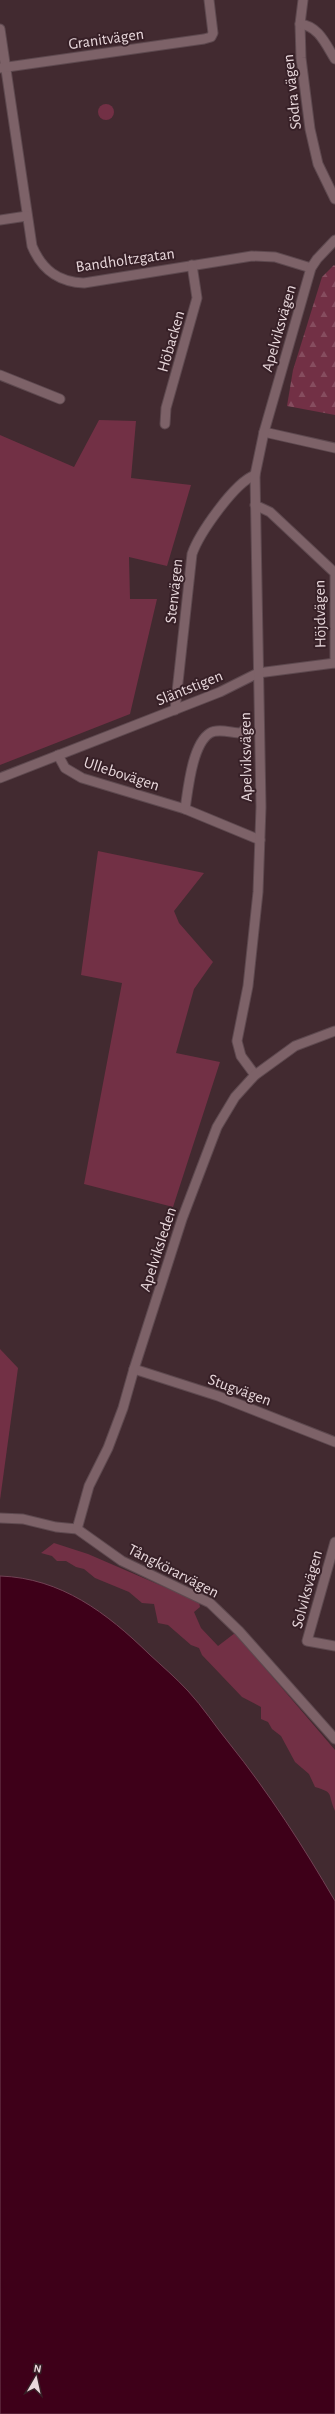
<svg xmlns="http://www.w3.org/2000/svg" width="335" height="2414" viewBox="0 0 335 2414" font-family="'Alegreya Sans',sans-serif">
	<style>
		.green { fill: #723045 }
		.forest { fill: url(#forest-firs) }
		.water { fill: #3e0019; stroke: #714154 }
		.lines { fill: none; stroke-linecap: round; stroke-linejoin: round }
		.minor-casing { stroke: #5e494f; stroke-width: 11 }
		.minor { stroke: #7d6268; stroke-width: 9 }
		.labels { text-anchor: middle; stroke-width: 4; stroke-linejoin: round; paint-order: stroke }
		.street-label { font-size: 16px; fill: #e9d8dc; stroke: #372027 }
	</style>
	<defs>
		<pattern id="forest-firs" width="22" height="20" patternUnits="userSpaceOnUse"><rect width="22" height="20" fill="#723045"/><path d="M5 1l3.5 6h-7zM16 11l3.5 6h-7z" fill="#864d5f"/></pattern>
	</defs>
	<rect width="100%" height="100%" fill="#422a30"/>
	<g class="green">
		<circle cx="106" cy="112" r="8"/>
		<polygon points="99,420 136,421 131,478 191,485 167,566 129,557 130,599 157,599 130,714 0,765 0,435 74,467"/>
		<polygon points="98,851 204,873 174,911 179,923 213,962 194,989 176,1053 220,1062 173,1207 84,1184 122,983 81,975"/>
		<polygon points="0,1349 18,1368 0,1500"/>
		<path d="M54,1543L88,1554L199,1602L200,1607L194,1612L201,1628L218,1646L235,1633L335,1750V1811C327,1793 335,1793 315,1787L309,1774L295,1762L281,1736L272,1729L268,1722L261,1719V1707L242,1697L202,1655L199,1648L191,1645L168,1625L158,1623L154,1604L142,1603L129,1592L95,1578L84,1569L76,1567L66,1561H57L52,1556L41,1553Z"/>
	</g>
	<polygon class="forest" points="334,265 335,266 335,415 287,406 293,370 322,277"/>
	<path class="water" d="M0,1576C61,1578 107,1613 149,1654C162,1666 176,1678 188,1691C203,1707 215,1726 229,1743C269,1793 303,1846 335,1901V2414H0Z"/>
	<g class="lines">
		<g class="minor-casing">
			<g id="minor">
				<polyline points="303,0 300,24 301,58 310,129 318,164 335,199"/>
				<path d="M300,24C319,26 326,45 335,59"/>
				<path d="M0,29L32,246C42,270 58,282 84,283L252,256L275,257L311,268"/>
				<polyline points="0,68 204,39 211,37 213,33 209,0"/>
				<polyline points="0,220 27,216"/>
				<polyline points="0,375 60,399"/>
				<polyline points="165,424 166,408 197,298 192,265"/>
				<polyline points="264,432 335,448"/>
				<polyline points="255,505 270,512 335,573 335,663"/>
				<path d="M175,710L192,554C199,534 234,483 255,475"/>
				<polyline points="58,755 65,768 82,778 185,809 260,840"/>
				<polyline points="0,778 220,692 258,673 335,663"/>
				<path d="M185,809C188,790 192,744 210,733C218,728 232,733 241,733L245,729"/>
				<polyline points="255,1075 241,1056 237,1041 248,986 258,892 261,807 255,475 264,432 311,268 317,259 335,240"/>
				<polyline points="134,1369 218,1396 335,1442"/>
				<polyline points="0,1518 23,1519 56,1527 77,1529 122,1561 210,1603 239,1631 335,1739"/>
				<polyline points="77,1529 89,1486 108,1448 123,1408 134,1369 182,1219 217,1127 235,1097 255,1075 295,1046 335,1031"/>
				<polyline points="335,1542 307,1641 335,1646"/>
			</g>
		</g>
		<use href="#minor" class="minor"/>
	</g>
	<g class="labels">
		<g class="street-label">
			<text transform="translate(106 38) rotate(-8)" y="6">Granitvägen</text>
			<text transform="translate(291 92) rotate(-96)" y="6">Södra vägen</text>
			<text transform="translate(125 259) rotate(-8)" y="6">Bandholtzgatan</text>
			<text transform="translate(278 328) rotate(-74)" y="6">Apelviksvägen</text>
			<text transform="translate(170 341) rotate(-74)" y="6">Höbacken</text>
			<text transform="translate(173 591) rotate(-84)" y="6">Stenvägen</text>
			<text transform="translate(319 614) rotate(-91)" y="6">Höjdvägen</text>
			<text transform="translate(189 687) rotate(-22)" y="6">Släntstigen</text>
			<text transform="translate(245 757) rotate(-91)" y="6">Apelviksvägen</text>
			<text transform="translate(122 773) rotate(18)" y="6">Ullebovägen</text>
			<text transform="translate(157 1249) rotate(-72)" y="6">Apelviksleden</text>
			<text transform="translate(240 1389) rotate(20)" y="6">Stugvägen</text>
			<text transform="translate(174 1570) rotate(27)" y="6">Tångkörarvägen</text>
			<text transform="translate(306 1589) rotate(-75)" y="6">Solviksvägen</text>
		</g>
	</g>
	<g transform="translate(36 2378) rotate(9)" stroke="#372027" stroke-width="3" paint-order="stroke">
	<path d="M0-3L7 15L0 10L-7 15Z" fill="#e9d8dc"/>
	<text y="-6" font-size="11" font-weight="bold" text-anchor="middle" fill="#e9d8dc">N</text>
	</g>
</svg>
